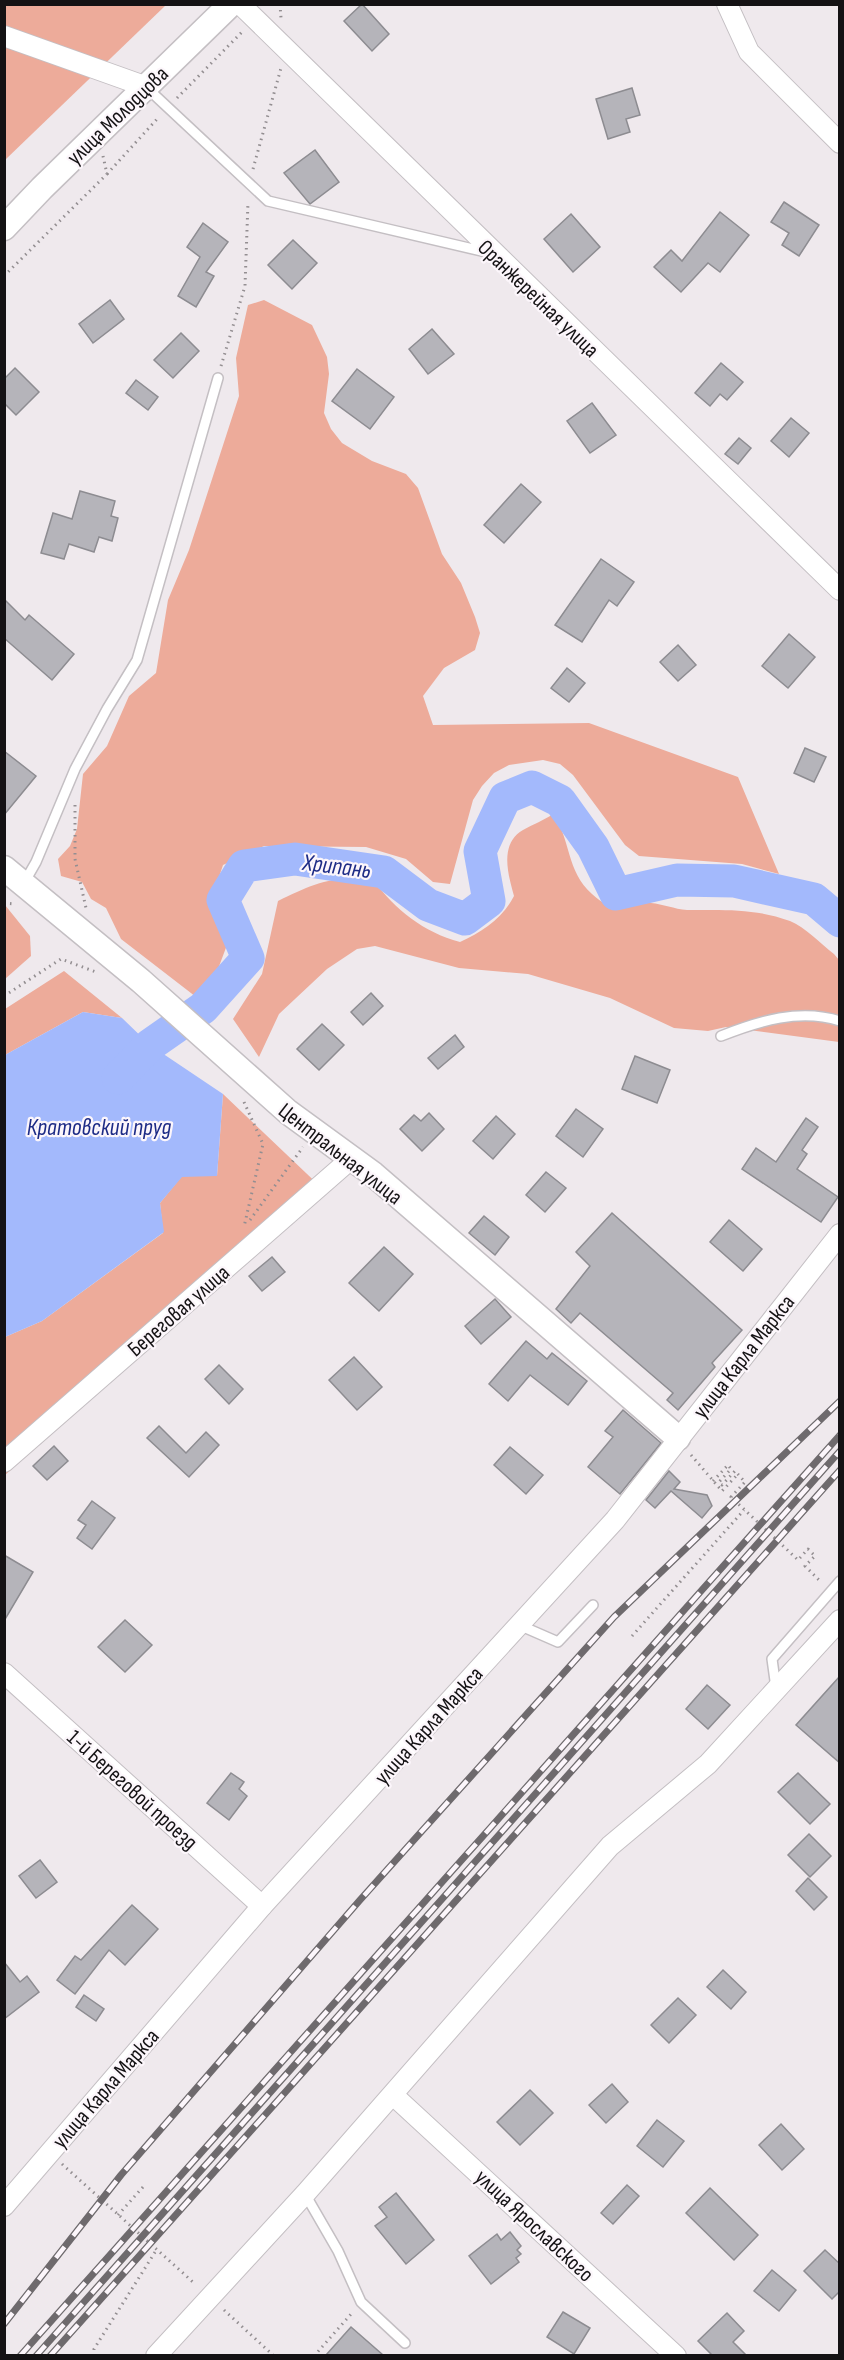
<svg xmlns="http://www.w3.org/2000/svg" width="844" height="2360" viewBox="0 0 844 2360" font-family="'Sofia Sans Condensed',sans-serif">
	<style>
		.green { fill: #edab9a }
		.water { fill: #a3b9fc }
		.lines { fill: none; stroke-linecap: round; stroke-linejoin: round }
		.river { stroke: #a3b9fc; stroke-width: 33 }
		.building { fill: #b5b4ba; stroke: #8d8c91; stroke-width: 1.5 }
		.service-casing { stroke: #c4bfc3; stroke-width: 12 }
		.minor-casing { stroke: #c4bfc3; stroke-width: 22 }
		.tertiary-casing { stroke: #c4bfc3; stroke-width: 27 }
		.path { stroke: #938e91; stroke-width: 3; stroke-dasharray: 1.5 4.5; stroke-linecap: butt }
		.service { stroke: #fff; stroke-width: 9 }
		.minor { stroke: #fff; stroke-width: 20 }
		.tertiary { stroke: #fff; stroke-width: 24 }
		.rail-casing { stroke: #6e6a6d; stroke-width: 7 }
		.rail { stroke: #fcf6fb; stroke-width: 4.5; stroke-dasharray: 14; stroke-linecap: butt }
		.labels { text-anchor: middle; stroke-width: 4.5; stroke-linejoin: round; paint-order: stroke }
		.street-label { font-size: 22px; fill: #141214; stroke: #fcf6fb }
		.water-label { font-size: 24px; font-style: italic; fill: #1d2b86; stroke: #fcf6fb }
	</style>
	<rect width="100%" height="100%" fill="#efe9ed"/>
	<g class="green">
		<polygon points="5,5 166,5 5,160"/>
		<polygon points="264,300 312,325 327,357 329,374 324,413 331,429 342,443 372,461 406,474 418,488 442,554 461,583 475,617 480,633 475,650 444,668 423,696 433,725 589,723 738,777 779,874 742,864 639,856 625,845 573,775 560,764 543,760 509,765 494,773 482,786 473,800 450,884 433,882 406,859 366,847 264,846 223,865 210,904 227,945 215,977 200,1000 121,939 106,908 91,899 82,882 61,876 58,859 70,846 77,829 83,774 107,746 129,696 156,673 168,600 189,550 239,396 236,358 248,305"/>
		<path d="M553,814C571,839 566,871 592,894C615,916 625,902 651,903C663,904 674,909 687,910C724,910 754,908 790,921C805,927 821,944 834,954L839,960V1042L726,1027L708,1031L674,1028L610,998L528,974L459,968L375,946L357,949L327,969L279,1014L259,1057L233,1019L262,974L278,901C311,885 334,874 373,880C396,910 423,932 460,942C482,932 503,918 514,896C508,874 499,844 523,830C533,824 543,821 553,814Z"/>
		<polygon points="5,905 30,936 31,956 5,979"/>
		<polygon points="64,971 122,1018 83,1012 5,1055 5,1009"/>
		<polygon points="223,1094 327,1193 5,1475 5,1337 42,1321 163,1233 160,1203 182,1176 217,1176"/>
	</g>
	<polygon class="water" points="83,1012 122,1018 150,1045 223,1094 217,1176 182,1177 160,1203 164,1232 42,1321 5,1337 5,1055"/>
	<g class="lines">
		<polyline class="river" points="118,1078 150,1045 203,1008 248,958 223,900 244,866 295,859 384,872 428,905 465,919 489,901 480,851 505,798 532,787 560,801 593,847 616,894 677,880 734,881 814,899 840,921"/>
	</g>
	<g class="building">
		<polygon points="362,4 389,34 372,51 344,21"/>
		<polygon points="632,88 640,115 626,119 630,132 608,139 596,99"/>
		<polygon points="315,150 339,182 310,204 284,173"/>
		<polygon points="784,202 819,225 799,256 782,245 789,233 771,222"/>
		<polygon points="720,212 749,235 720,272 708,263 681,292 654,267 671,250 682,261"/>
		<polygon points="571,214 600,247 573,272 544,239"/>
		<polygon points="203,223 228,242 206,272 214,276 196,307 178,296 200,257 187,247"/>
		<polygon points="293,240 317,263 292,289 268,265"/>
		<polygon points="110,300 124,319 93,343 79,324"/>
		<polygon points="432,329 454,354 428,374 409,349"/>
		<polygon points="181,333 199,351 173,378 154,360"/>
		<polygon points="721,363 743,382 727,400 720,394 710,406 695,393"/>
		<polygon points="15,368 39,392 16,415 4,403 4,379"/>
		<polygon points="357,369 394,397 370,429 332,401"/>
		<polygon points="136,380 158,397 148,410 126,393"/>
		<polygon points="592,403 616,435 590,453 567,421"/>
		<polygon points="791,418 809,433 789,457 771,441"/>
		<polygon points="739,438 751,448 738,464 725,454"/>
		<polygon points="521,484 541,502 504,543 484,525"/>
		<polygon points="80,491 115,501 111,516 118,518 112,541 99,537 94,552 69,544 64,559 41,553 53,513 72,519"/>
		<polygon points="601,559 634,582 617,606 609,600 582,642 555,625"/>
		<polygon points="4,599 25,620 29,615 74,654 52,680 4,638"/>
		<polygon points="789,634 815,657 788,688 762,666"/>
		<polygon points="678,645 696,665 678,681 660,662"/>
		<polygon points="567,668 585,683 569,702 551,688"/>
		<polygon points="805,748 826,757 814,782 794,773"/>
		<polygon points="4,751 36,776 4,815"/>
		<polygon points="371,993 383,1006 363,1025 351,1012"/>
		<polygon points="322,1024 344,1045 319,1070 297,1049"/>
		<polygon points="455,1035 464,1047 438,1069 428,1058"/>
		<polygon points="635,1056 670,1070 657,1103 622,1089"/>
		<polygon points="576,1109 603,1129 583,1157 556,1136"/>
		<polygon points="429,1113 444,1129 422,1151 400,1129 414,1115 421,1121"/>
		<polygon points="496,1116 515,1134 493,1159 473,1141"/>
		<polygon points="806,1118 818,1127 802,1150 807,1154 797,1169 838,1197 821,1222 742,1169 756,1148 776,1162"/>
		<polygon points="546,1172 566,1188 545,1212 526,1195"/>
		<polygon points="612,1213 742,1330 712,1363 715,1367 678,1410 667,1400 673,1393 580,1313 571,1323 556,1309 590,1266 576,1252"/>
		<polygon points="484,1216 509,1237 495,1255 469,1233"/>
		<polygon points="729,1220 762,1249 743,1271 710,1242"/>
		<polygon points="384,1247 413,1274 379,1311 349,1283"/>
		<polygon points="272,1257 285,1272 262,1291 249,1276"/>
		<polygon points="495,1299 511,1317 481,1344 465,1326"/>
		<polygon points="526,1341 547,1359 552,1353 587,1381 568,1405 530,1375 508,1401 489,1384"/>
		<polygon points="354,1357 382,1387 357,1410 329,1380"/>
		<polygon points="219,1365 243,1389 229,1404 205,1379"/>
		<polygon points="623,1410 661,1443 620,1494 588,1467 613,1437 605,1431"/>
		<polygon points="159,1426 186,1453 206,1432 219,1445 189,1477 147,1438"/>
		<polygon points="54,1446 68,1461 47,1480 33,1466"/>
		<polygon points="510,1447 543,1475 526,1494 494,1465"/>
		<polygon points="669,1471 680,1482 674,1489 707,1495 712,1506 702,1518 671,1491 655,1508 646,1500"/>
		<polygon points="92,1501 115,1518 92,1549 77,1538 86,1525 78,1520"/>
		<polygon points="4,1555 33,1572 4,1621"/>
		<polygon points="125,1620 152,1645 125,1672 98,1647"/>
		<polygon points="840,1676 840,1763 796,1725"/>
		<polygon points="707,1685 730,1705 708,1729 686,1709"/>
		<polygon points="231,1773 244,1782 239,1789 247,1796 229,1820 207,1803"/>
		<polygon points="798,1773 830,1804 810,1824 778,1792"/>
		<polygon points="809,1834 831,1856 810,1877 788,1855"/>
		<polygon points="40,1860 57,1882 36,1898 19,1876"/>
		<polygon points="808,1878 827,1897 814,1910 796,1891"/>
		<polygon points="132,1905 158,1929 125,1965 109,1950 75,1994 57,1980 75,1956 81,1960"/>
		<polygon points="4,1962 20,1982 27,1976 39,1992 4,2019"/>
		<polygon points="723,1970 746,1992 731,2009 707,1987"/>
		<polygon points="84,1995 104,2009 96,2021 76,2007"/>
		<polygon points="678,1998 696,2015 669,2043 651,2025"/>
		<polygon points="612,2084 628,2102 606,2123 589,2105"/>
		<polygon points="530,2090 553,2113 520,2145 497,2122"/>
		<polygon points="657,2120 684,2141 663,2167 637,2146"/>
		<polygon points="781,2124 804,2149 782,2170 759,2145"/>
		<polygon points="627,2185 639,2196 613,2224 601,2213"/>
		<polygon points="710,2188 758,2235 734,2260 686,2213"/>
		<polygon points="396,2193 434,2240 406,2264 375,2226 387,2217 379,2207"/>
		<polygon points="510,2232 521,2246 517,2250 521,2254 516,2258 519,2262 491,2284 469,2256 497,2234 501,2240"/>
		<polygon points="825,2250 840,2264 840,2291 832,2299 804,2271"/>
		<polygon points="772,2270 796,2290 779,2311 754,2291"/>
		<polygon points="563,2312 590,2328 574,2354 547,2337"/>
		<polygon points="727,2313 744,2331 733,2342 746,2355 712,2355 698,2341"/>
		<polygon points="351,2327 383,2355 326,2355"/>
	</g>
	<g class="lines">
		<g class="service-casing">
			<g id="service">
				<polyline points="147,88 268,201 490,253"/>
				<polyline points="24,883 36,862 75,769 107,709 137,660 218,378"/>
				<path d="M721,1036C759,1021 800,1008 840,1021"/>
				<polyline points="519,1625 558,1642 593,1605"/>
				<polyline points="776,1688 772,1659 840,1581"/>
				<polyline points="305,2194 338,2251 361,2302 405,2343"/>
			</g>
		</g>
		<g class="minor-casing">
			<g id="minor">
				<polyline points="240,4 840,590"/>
				<polyline points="727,4 749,52 840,143"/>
				<polyline points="4,36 147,87"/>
				<polyline points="4,1462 352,1158"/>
				<polyline points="4,1673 262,1906"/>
				<polyline points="393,2095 676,2356"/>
				<polyline points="4,2206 262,1906 615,1520 840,1234"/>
				<polyline points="156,2356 305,2194 610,1846 708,1764 840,1620"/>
			</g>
		</g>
		<g class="tertiary-casing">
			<g id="tertiary">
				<polyline points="4,228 42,188 231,4"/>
				<polyline points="4,868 141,981 288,1112 373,1174 678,1438"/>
			</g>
		</g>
		<g class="path">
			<polyline points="280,4 281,18"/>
			<polyline points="177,98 242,32"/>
			<polyline points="253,169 281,68"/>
			<polyline points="107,174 158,118"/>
			<polyline points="4,276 107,174 103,156"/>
			<polyline points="221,366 245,286 248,202"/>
			<polyline points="75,805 75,859 86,908"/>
			<polyline points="4,903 15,904"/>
			<polyline points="4,996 61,959 96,972"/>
			<polyline points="244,1102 263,1144 244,1227"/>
			<polyline points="250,1220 303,1147"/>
			<polyline points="691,1455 722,1491 738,1474"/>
			<polyline points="713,1481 728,1465 731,1469 719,1482 722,1485 735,1471 745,1482 731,1497 798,1560 808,1549 815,1556 805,1566 821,1582"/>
			<polyline points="632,1636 744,1510"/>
			<polyline points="62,2164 194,2283"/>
			<polyline points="118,2215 143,2187"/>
			<polyline points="224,2310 274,2356"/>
			<polyline points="94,2356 94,2349 157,2249"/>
			<polyline points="314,2356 352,2313"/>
		</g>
		<use href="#service" class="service"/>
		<use href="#minor" class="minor"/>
		<use href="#tertiary" class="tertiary"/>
		<g class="rail-casing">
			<g id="rail">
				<polyline points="4,2324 121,2175 360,1900 614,1617 840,1401"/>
				<polyline points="20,2356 840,1435"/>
				<polyline points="36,2356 840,1451"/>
				<polyline points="50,2356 840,1470"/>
			</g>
		</g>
		<use href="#rail" class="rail"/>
	</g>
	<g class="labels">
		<g class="street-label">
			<text transform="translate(117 115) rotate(-44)" y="8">улица Молодцова</text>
			<text transform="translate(539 298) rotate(44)" y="8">Оранжерейная улица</text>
			<text transform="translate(341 1153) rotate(38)" y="8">Центральная улица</text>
			<text transform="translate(178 1310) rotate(-41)" y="8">Береговая улица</text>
			<text transform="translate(743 1356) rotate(-52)" y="8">улица Карла Маркса</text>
			<text transform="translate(428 1725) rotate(-48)" y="8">улица Карла Маркса</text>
			<text transform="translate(133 1789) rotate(42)" y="8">1-й Береговой проезд</text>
			<text transform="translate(105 2088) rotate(-49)" y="8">улица Карла Маркса</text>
			<text transform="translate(535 2225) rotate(43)" y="8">улица Ярославского</text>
		</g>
		<g class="water-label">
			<text transform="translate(337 866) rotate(7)" y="8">Хрипань</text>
			<text x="99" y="1135">Кратовский пруд</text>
		</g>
	</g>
	<rect width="844" height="2360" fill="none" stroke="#141214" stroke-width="12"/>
</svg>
